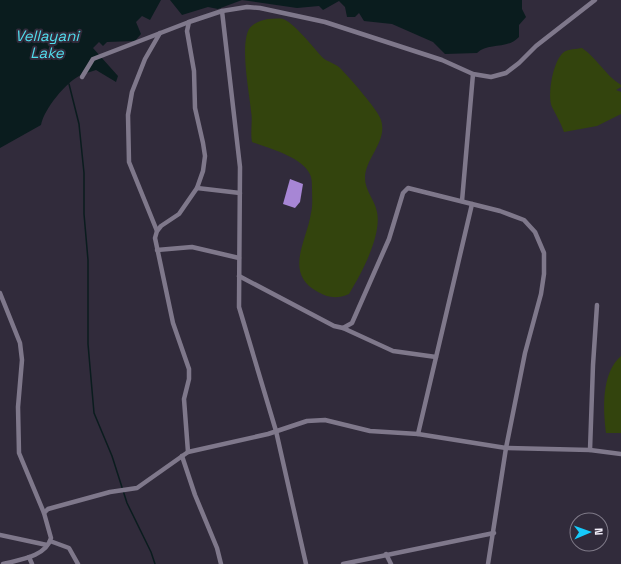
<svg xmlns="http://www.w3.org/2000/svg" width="621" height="564" viewBox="0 0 621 564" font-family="'Space Grotesk',sans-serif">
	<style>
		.green { fill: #33440d }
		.water { fill: #0a1c1e }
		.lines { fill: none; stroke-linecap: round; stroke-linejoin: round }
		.stream { stroke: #0a1c1e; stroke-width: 1.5 }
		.building { fill: #a786d5 }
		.minor { stroke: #7f788b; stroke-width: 4.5 }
		.labels { text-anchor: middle; stroke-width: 4; stroke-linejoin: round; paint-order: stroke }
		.water-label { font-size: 15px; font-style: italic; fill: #51dcec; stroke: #312b3b }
	</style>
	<rect width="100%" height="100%" fill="#312b3b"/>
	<g class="green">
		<path d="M268,19C273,19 278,18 283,19C292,21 315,49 322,57C327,62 335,63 340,68C348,76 379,111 381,120C388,141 365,158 365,178C365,191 375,200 377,212C382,236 361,274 349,294C337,299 329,298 318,292C283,273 307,241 311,213C313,205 312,196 312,189C312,182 312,176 308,171C300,157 267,147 252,142C250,131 253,121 251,111C249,91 240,46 249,29C253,23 262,20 268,19Z"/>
		<path d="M582,48C598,59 604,74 621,85V87L616,90L621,92V114L597,126L564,132C561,123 556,115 552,107C547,95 553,60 564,52C568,49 577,49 582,48Z"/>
		<path d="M621,356V433H606C603,410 601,373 621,356Z"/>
	</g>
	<g class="water">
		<path d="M0,0H161L150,20L142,16L136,22L141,34L135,41L107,42L103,46L99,42L93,48L118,76L116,82L96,70C91,72 85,73 81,75C66,82 44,109 41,125L0,148Z"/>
		<path d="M170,0H522V9L526,17L519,25V37C507,50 488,42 477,53L445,54L433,42L392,24L364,21L359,13L355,17H347L345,7L339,1L323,10L319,6L297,8L242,0L218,9L208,7L182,15Z"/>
	</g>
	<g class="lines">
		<polyline class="stream" points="69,84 79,124 84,173 84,214 88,260 88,344 94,413 112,456 127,503 151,552 155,564"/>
	</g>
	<polygon class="building" points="290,179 303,184 300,202 295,208 283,204"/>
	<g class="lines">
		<g class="minor">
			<polyline points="222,11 240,167 239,307 276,431 306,564"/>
			<polyline points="82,77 93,59 189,22"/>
			<polyline points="197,188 240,193"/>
			<polyline points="462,201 473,74"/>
			<polyline points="157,231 129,162 128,115 132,92 145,59 160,33"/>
			<polyline points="157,250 192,247 239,258"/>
			<polyline points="239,276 334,326 343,328 352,323 389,239 403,193 408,188 500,211 524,220 535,232 544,253 544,274 541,294 525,353 506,448 488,564"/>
			<polyline points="0,293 20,343 22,360 18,407 19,453 44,513"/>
			<polyline points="343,328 393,351 436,357"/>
			<polyline points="418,434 472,204"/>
			<polyline points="590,450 593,365 597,305"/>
			<polyline points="188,452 184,399 189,379 189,369 173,323 155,238 157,231 161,226 179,214 197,188 203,171 205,156 203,143 195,108 194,71 187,31 189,22 222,11 247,7 260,8 325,22 442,60 473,74 491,77 506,73 519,63 536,46 595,0"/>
			<polyline points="182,456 195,495 217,548 221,564"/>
			<polyline points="0,535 47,545"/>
			<polyline points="50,541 69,548 78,564"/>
			<polyline points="386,554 391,564"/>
			<polyline points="29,557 32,564"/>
			<path d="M3,564C18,560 46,557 51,538L44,513L48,509L110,492L137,488L188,452L268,434L307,421L325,420L370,431L418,434L506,448L590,450L621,454"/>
			<polyline points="343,564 494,533"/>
		</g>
	</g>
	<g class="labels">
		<g class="water-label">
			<text x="47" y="41">Vellayani<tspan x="47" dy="17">Lake</tspan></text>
		</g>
	</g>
	<g transform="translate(589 532) rotate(88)"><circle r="19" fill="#312b3b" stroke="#7f7a88"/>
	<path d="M0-3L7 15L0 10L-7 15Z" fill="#16cafb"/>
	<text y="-6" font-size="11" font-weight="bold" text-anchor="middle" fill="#f4f0fb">N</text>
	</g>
</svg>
